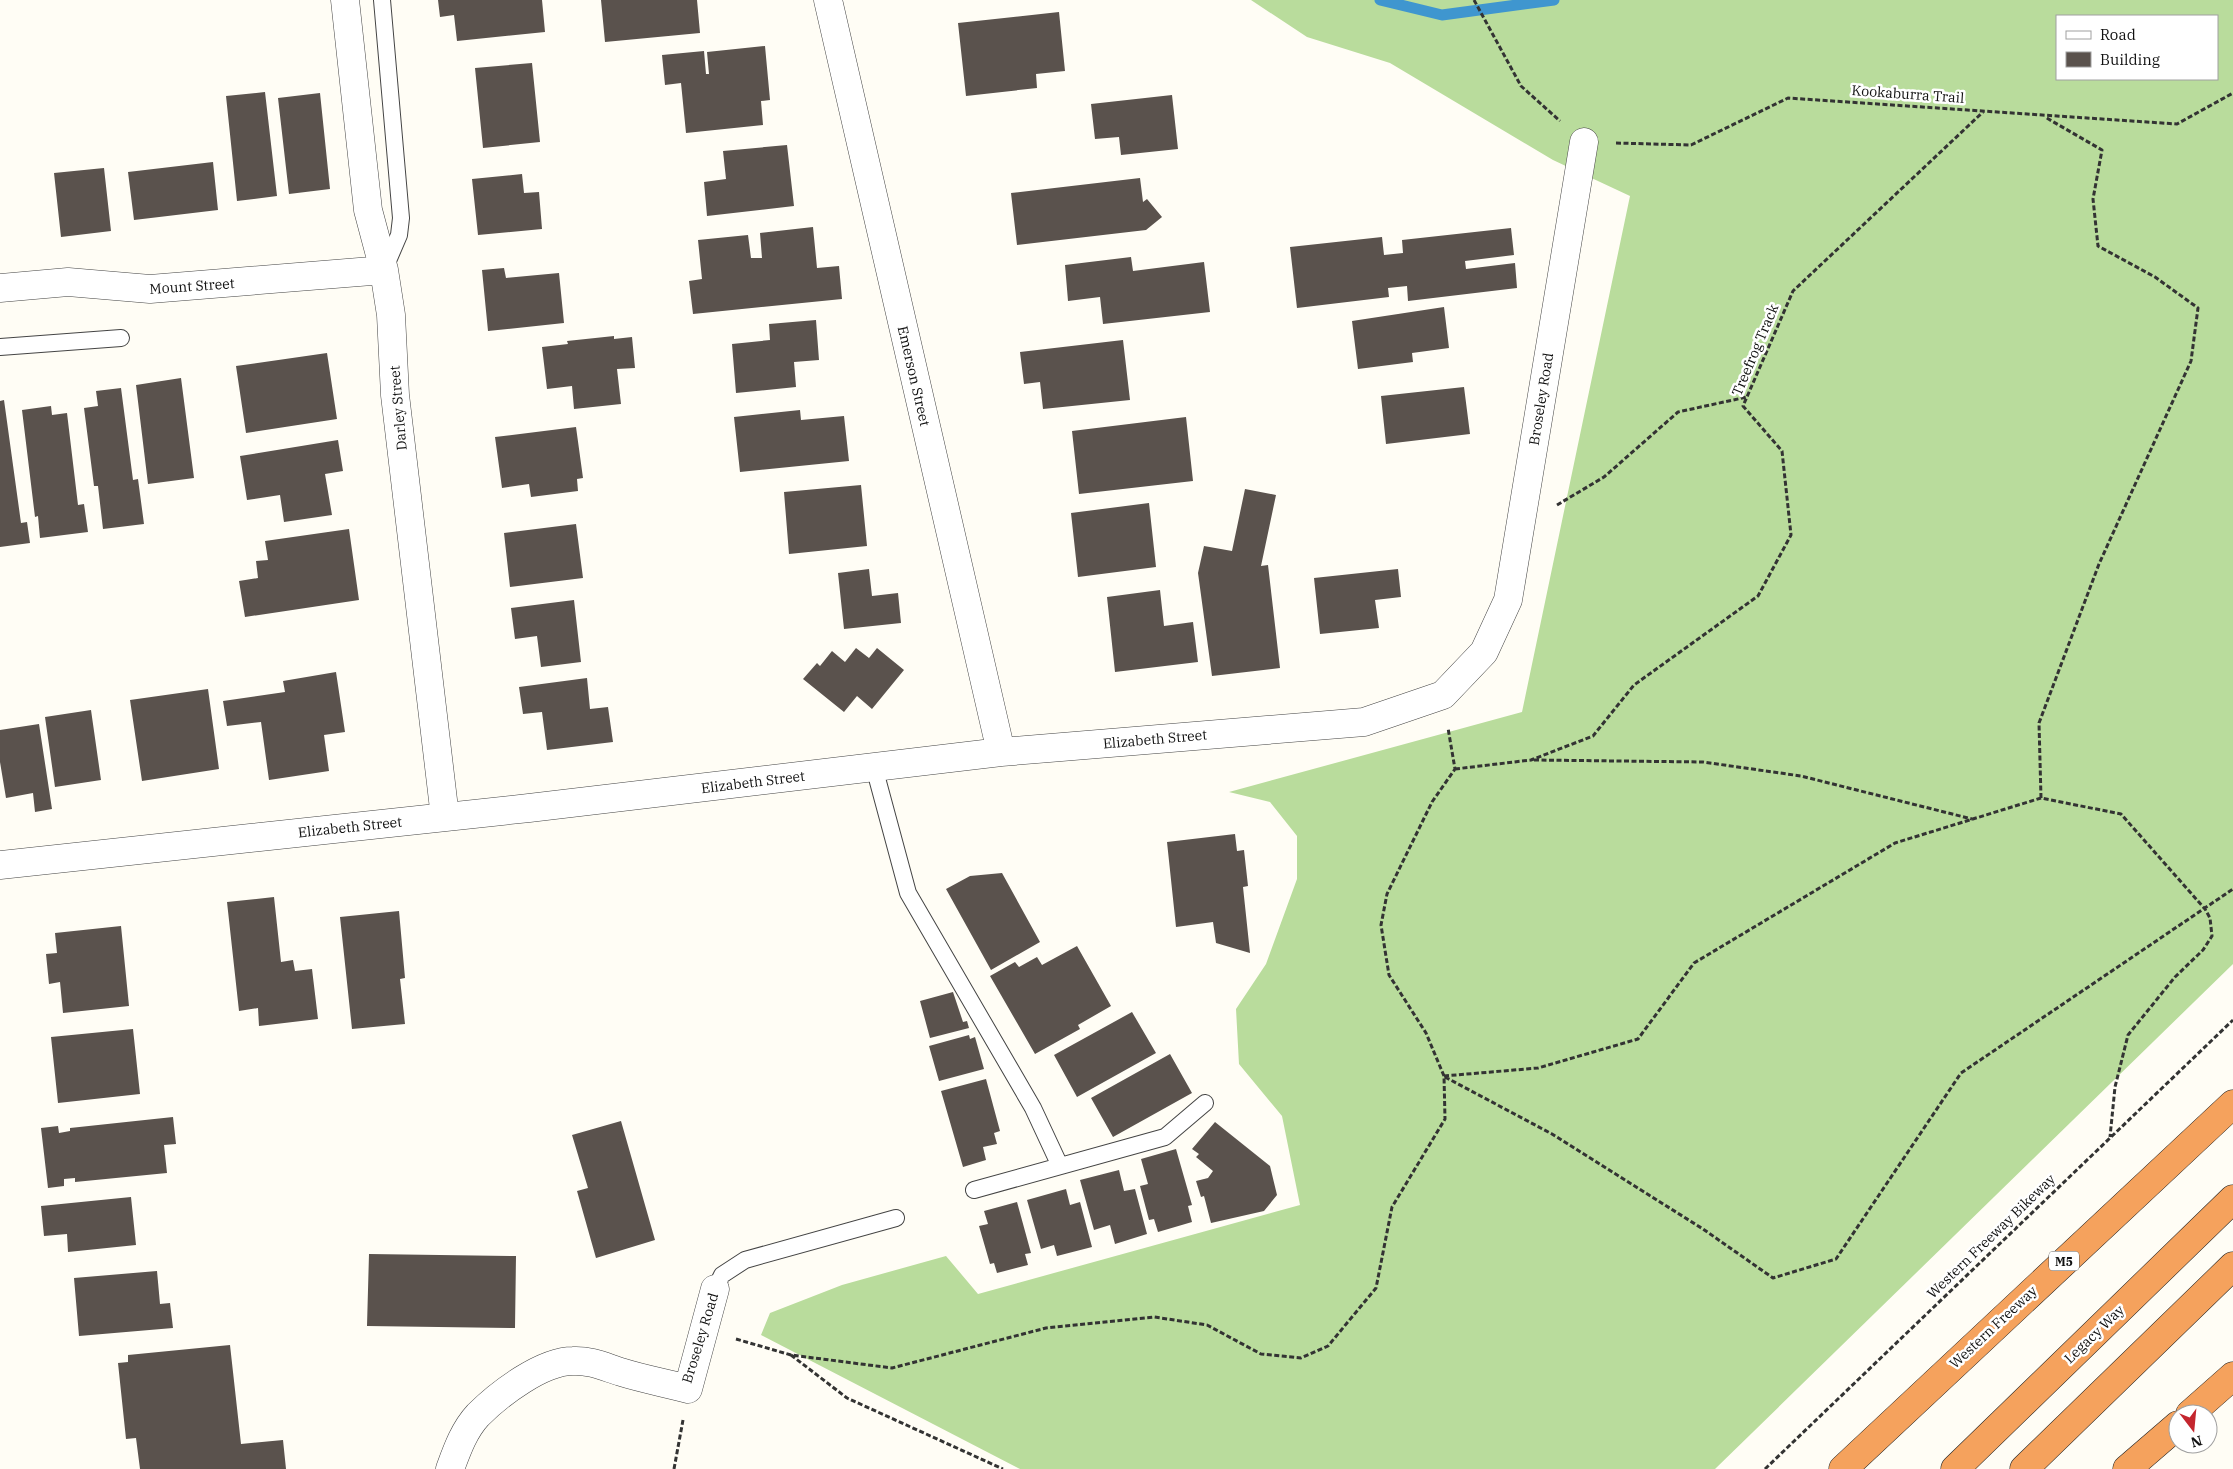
<svg xmlns="http://www.w3.org/2000/svg" width="2233" height="1469" viewBox="0 0 2233 1469" font-family="'IBM Plex Serif',serif">
  <rect width="100%" height="100%" fill="#fffdf5"/>
  <path fill="#b9dc9c" fill-rule="evenodd" d="M 1251,0 L 2233,0 L 2233,964 L 1715,1469 L 1020,1469 L 761,1335 L 770,1313 L 842,1285 L 946,1256 L 978,1294 L 1300,1205 L 1282,1116 L 1239,1064 L 1236,1009 L 1266,964 L 1297,879 L 1297,836 L 1270,802 L 1229,792 L 1522,712 L 1630,196 L 1553,160 L 1390,63 L 1307,37 ZM 2057,16 L 2217,16 L 2217,79 L 2057,79 Z"/>
  <g fill="none" stroke-linecap="round" stroke-linejoin="round">
    <path stroke="#3f96cf" stroke-width="11" d="M 1380,0 L 1442,15 L 1554,0"/>
  </g>
  <path fill="#5a524d" d="M 438,0 L 542,0 L 545,32 L 457,41 L 454,15 L 440,17 Z
    M 601,0 L 697,0 L 700,33 L 605,42 Z
    M 1059,12 L 1065,71 L 1036,74 L 1037,88 L 966,96 L 958,23 Z
    M 765,46 L 770,100 L 761,101 L 763,125 L 686,133 L 681,83 L 665,85 L 662,55 L 704,51 L 706,74 L 709,74 L 707,52 Z
    M 532,63 L 540,142 L 483,148 L 475,68 Z
    M 265,92 L 277,196 L 237,201 L 226,96 Z
    M 320,93 L 330,189 L 289,194 L 278,98 Z
    M 1172,95 L 1178,149 L 1121,155 L 1119,137 L 1095,139 L 1091,104 Z
    M 787,145 L 794,206 L 707,216 L 704,182 L 726,179 L 723,151 Z
    M 213,162 L 218,210 L 134,220 L 128,172 Z
    M 104,168 L 111,231 L 61,237 L 54,173 Z
    M 522,174 L 524,193 L 539,192 L 542,229 L 478,235 L 472,179 Z
    M 1140,178 L 1143,202 L 1147,199 L 1162,217 L 1146,230 L 1017,245 L 1011,193 Z
    M 813,227 L 817,268 L 839,266 L 842,299 L 693,314 L 689,281 L 702,279 L 698,240 L 748,235 L 751,258 L 762,258 L 760,233 Z
    M 1511,228 L 1514,255 L 1465,261 L 1466,269 L 1515,263 L 1517,288 L 1408,301 L 1407,286 L 1388,288 L 1389,297 L 1297,308 L 1290,247 L 1382,237 L 1384,255 L 1403,253 L 1402,240 Z
    M 1131,257 L 1133,271 L 1204,262 L 1210,312 L 1103,324 L 1100,297 L 1068,301 L 1065,265 Z
    M 504,268 L 506,278 L 559,273 L 564,323 L 488,331 L 482,270 Z
    M 1444,307 L 1449,348 L 1412,353 L 1413,362 L 1358,369 L 1352,321 Z
    M 816,320 L 819,360 L 794,362 L 796,387 L 736,393 L 732,344 L 770,340 L 769,324 Z
    M 614,336 L 614,339 L 632,337 L 635,368 L 617,369 L 621,404 L 574,409 L 572,386 L 547,389 L 542,347 L 568,344 L 567,341 Z
    M 1123,340 L 1130,400 L 1043,409 L 1040,382 L 1024,384 L 1020,352 Z
    M 327,353 L 337,419 L 246,433 L 236,366 Z
    M 181,378 L 194,478 L 148,484 L 136,385 Z
    M 1464,387 L 1470,434 L 1386,444 L 1381,396 Z
    M 121,388 L 133,480 L 138,479 L 144,524 L 103,529 L 98,486 L 94,486 L 84,408 L 98,406 L 96,391 Z
    M 4,400 L 21,523 L 27,522 L 30,543 L 0,547 L 0,401 Z
    M 51,406 L 52,415 L 67,413 L 78,505 L 84,504 L 88,532 L 40,538 L 38,516 L 35,517 L 22,410 Z
    M 800,410 L 801,420 L 844,416 L 849,461 L 740,472 L 734,417 Z
    M 1186,417 L 1193,481 L 1079,494 L 1072,431 Z
    M 576,427 L 583,478 L 577,479 L 578,491 L 531,497 L 529,484 L 502,488 L 495,437 Z
    M 338,440 L 343,471 L 325,474 L 332,515 L 284,522 L 280,495 L 247,500 L 240,456 Z
    M 861,485 L 867,546 L 789,554 L 784,492 Z
    M 1245,489 L 1276,495 L 1261,566 L 1268,565 L 1280,668 L 1212,676 L 1198,573 L 1204,546 L 1232,551 Z
    M 1149,503 L 1156,567 L 1078,577 L 1071,513 Z
    M 576,524 L 583,578 L 510,587 L 504,533 Z
    M 349,529 L 359,600 L 245,617 L 239,581 L 258,578 L 256,561 L 268,560 L 265,541 Z
    M 869,569 L 872,596 L 898,593 L 901,623 L 844,629 L 838,573 Z
    M 1398,569 L 1401,597 L 1375,600 L 1379,628 L 1320,634 L 1314,578 Z
    M 1160,590 L 1164,626 L 1193,622 L 1198,662 L 1115,672 L 1107,597 Z
    M 574,600 L 581,662 L 541,667 L 537,636 L 515,639 L 511,608 Z
    M 856,648 L 869,658 L 877,648 L 904,670 L 872,709 L 857,696 L 844,712 L 803,679 L 817,663 L 820,666 L 832,651 L 845,662 Z
    M 336,672 L 345,732 L 324,735 L 329,771 L 269,780 L 261,722 L 227,726 L 223,701 L 285,692 L 283,681 Z
    M 587,678 L 590,709 L 608,707 L 613,742 L 547,750 L 542,712 L 523,714 L 519,687 Z
    M 208,689 L 219,769 L 142,781 L 130,700 Z
    M 91,710 L 101,780 L 55,787 L 45,717 Z
    M 39,724 L 52,809 L 35,812 L 33,793 L 6,798 L 0,762 L 0,730 Z
    M 1235,834 L 1237,851 L 1244,850 L 1248,886 L 1243,887 L 1250,953 L 1216,943 L 1213,922 L 1176,927 L 1167,842 Z
    M 1002,873 L 1040,942 L 991,970 L 946,889 L 970,876 Z
    M 274,897 L 281,962 L 293,960 L 295,971 L 312,969 L 318,1019 L 259,1026 L 258,1008 L 239,1011 L 227,902 Z
    M 399,911 L 405,978 L 400,979 L 405,1024 L 352,1029 L 340,917 Z
    M 121,926 L 129,1006 L 63,1013 L 60,982 L 49,984 L 46,954 L 57,953 L 55,933 Z
    M 1077,946 L 1111,1006 L 1078,1025 L 1080,1029 L 1035,1054 L 990,976 L 1015,962 L 1019,967 L 1037,957 L 1042,965 Z
    M 953,992 L 963,1022 L 967,1021 L 969,1028 L 930,1038 L 920,1001 Z
    M 1132,1012 L 1156,1053 L 1077,1097 L 1054,1055 Z
    M 133,1029 L 140,1094 L 58,1103 L 51,1037 Z
    M 969,1035 L 970,1039 L 975,1037 L 984,1069 L 939,1081 L 929,1046 Z
    M 1170,1054 L 1192,1093 L 1113,1137 L 1091,1098 Z
    M 986,1079 L 1000,1131 L 994,1133 L 997,1144 L 983,1147 L 986,1160 L 963,1167 L 941,1091 Z
    M 173,1117 L 176,1144 L 164,1145 L 167,1173 L 75,1182 L 75,1178 L 64,1179 L 64,1186 L 48,1188 L 41,1128 L 58,1126 L 59,1133 L 70,1131 L 70,1128 Z
    M 621,1121 L 655,1240 L 596,1258 L 577,1191 L 588,1188 L 572,1135 Z
    M 1215,1122 L 1270,1166 L 1277,1195 L 1264,1211 L 1211,1223 L 1204,1196 L 1201,1197 L 1196,1181 L 1208,1178 L 1213,1171 L 1196,1157 L 1199,1154 L 1192,1149 Z
    M 1176,1149 L 1192,1205 L 1188,1206 L 1192,1222 L 1158,1232 L 1154,1219 L 1149,1220 L 1140,1186 L 1148,1184 L 1141,1159 Z
    M 1119,1170 L 1124,1191 L 1135,1189 L 1147,1234 L 1115,1244 L 1110,1225 L 1094,1230 L 1080,1180 Z
    M 1066,1189 L 1070,1205 L 1080,1202 L 1092,1247 L 1057,1256 L 1054,1245 L 1041,1249 L 1027,1200 Z
    M 131,1197 L 136,1245 L 68,1252 L 67,1234 L 44,1236 L 41,1206 Z
    M 1017,1202 L 1031,1253 L 1025,1254 L 1028,1265 L 997,1273 L 994,1263 L 990,1264 L 979,1226 L 988,1224 L 984,1211 Z
    M 369,1254 L 516,1256 L 515,1328 L 367,1326 Z
    M 157,1271 L 160,1304 L 170,1303 L 173,1328 L 79,1336 L 74,1278 Z
    M 230,1345 L 241,1444 L 283,1440 L 286,1469 L 140,1469 L 136,1438 L 126,1439 L 118,1363 L 128,1362 L 128,1355 Z"/>
  <g fill="none" stroke-linecap="round" stroke-linejoin="round">
    <defs>
      <path id="service" d="M 382,0 L 401,218 L 399,235 L 384,270
        M 0,347 L 121,338
        M 874,767 L 908,893 L 1033,1108 L 1060,1166
        M 974,1190 L 1165,1137 L 1205,1103
        M 715,1289 L 722,1275 L 745,1260 L 896,1218"/>
      <path id="minor" d="M 345,0 L 368,210 L 384,270 L 391,315 L 395,395 L 445,817
        M 828,0 L 1001,752
        M 0,288 L 68,282 L 150,289 L 384,270
        M 0,865 L 529,808 L 1001,752 L 1364,722 L 1443,695 L 1484,652 L 1508,600 L 1584,142
        M 450,1469 C 457,1450 464,1430 478,1415 C 499,1394 542,1361 573,1361 C 590,1360 605,1367 621,1372 C 643,1379 666,1383 688,1389 L 715,1289"/>
      <path id="motorway" d="M 2190,1414 L 2233,1376
        M 1843,1469 L 2233,1104
        M 1955,1469 L 2233,1199
        M 2024,1469 L 2233,1266
        M 2127,1469 L 2178,1425"/>
    </defs>
    <use href="#service" stroke="#444" stroke-width="18"/>
    <use href="#minor" stroke="#444" stroke-width="29"/>
    <use href="#motorway" stroke="#222" stroke-width="29"/>
    <path stroke="#333" stroke-width="3" stroke-dasharray="5 2.5" stroke-linecap="butt" d="M 1474,0 L 1521,86 L 1560,121
      M 1616,143 L 1691,145 L 1788,98 L 2177,124 L 2233,93
      M 1557,505 L 1604,477 L 1678,412 L 1747,397
      M 1534,760 L 1703,762 L 1801,776 L 1972,819
      M 1455,769 L 1531,760 L 1593,736 L 1634,685 L 1758,596 L 1791,535 L 1782,451 L 1743,406 L 1793,291 L 1984,111
      M 2041,798 L 2039,723 L 2099,564 L 2191,361 L 2198,308 L 2155,277 L 2098,246 L 2093,199 L 2102,150 L 2045,117
      M 1444,1076 L 1538,1068 L 1638,1039 L 1694,963 L 1895,843 L 2041,798 L 2121,814 L 2205,909 L 2210,918 L 2212,936 L 2203,950 L 2175,977 L 2128,1035 L 2115,1087 L 2110,1137
      M 1445,1077 L 1552,1134 L 1703,1229 L 1773,1278 L 1836,1259 L 1961,1073 L 2233,889
      M 736,1339 L 791,1355 L 892,1368 L 1046,1328 L 1154,1317 L 1207,1325 L 1261,1354 L 1301,1358 L 1328,1346 L 1376,1288 L 1392,1207 L 1445,1119 L 1444,1076 L 1426,1033 L 1389,975 L 1381,925 L 1387,894 L 1432,802 L 1455,769 L 1448,728
      M 791,1355 L 847,1398 L 1003,1469
      M 674,1469 L 683,1420
      M 1765,1469 L 2233,1020"/>
    <use href="#service" stroke="#fff" stroke-width="16"/>
    <use href="#minor" stroke="#fff" stroke-width="28"/>
    <use href="#motorway" stroke="#f5a25d" stroke-width="28"/>
  </g>
  <g text-anchor="middle" dominant-baseline="central" stroke-width="5" stroke-linejoin="round" paint-order="stroke">
    <rect fill="#fff" stroke="#585858" stroke-width="1" x="2049" y="1251.5" width="30" height="19" rx="4"/>
    <g font-size="12" font-weight="bold" fill="#111">
      <text x="2064" y="1261">M5</text>
    </g>
    <g font-size="14" fill="#111" stroke="#fff">
      <text transform="translate(1908 94) rotate(4)">Kookaburra Trail</text>
      <text transform="translate(192 286) rotate(-4)">Mount Street</text>
      <text transform="translate(1755 350) rotate(-67)">Treefrog Track</text>
      <text transform="translate(914 376) rotate(77)">Emerson Street</text>
      <text transform="translate(1541 399) rotate(-81)">Broseley Road</text>
      <text transform="translate(398 408) rotate(-95)">Darley Street</text>
      <text transform="translate(1155 739) rotate(-5)">Elizabeth Street</text>
      <text transform="translate(753 782) rotate(-7)">Elizabeth Street</text>
      <text transform="translate(350 827) rotate(-6)">Elizabeth Street</text>
      <text transform="translate(1991 1236) rotate(-44)">Western Freeway Bikeway</text>
      <text transform="translate(1993 1327) rotate(-43)">Western Freeway</text>
      <text transform="translate(2094 1334) rotate(-44)">Legacy Way</text>
      <text transform="translate(700 1338) rotate(-73)">Broseley Road</text>
    </g>
  </g>
  <rect x="2056" y="15" width="162" height="65" fill="#ffffff" stroke="#a0a0a0"/>
  <rect x="2066" y="31" width="25" height="8" fill="#ffffff" stroke="#a0a0a0"/>
  <text x="2100" y="40" font-size="15" fill="#111111">Road</text>
  <rect x="2066" y="52" width="25" height="15" fill="#5a524d" stroke="#a0a0a0"/>
  <text x="2100" y="65" font-size="15" fill="#111111">Building</text>
  <g transform="translate(2193 1429) rotate(164)"><circle r="24" fill="#ffffff" stroke="#a0a0a0"/>
  <path d="M0-4L9 19L0 12L-9 19Z" fill="#c4262e"/>
  <text y="-8" font-size="14" font-weight="bold" text-anchor="middle" fill="#111111">N</text>
  </g>
</svg>
